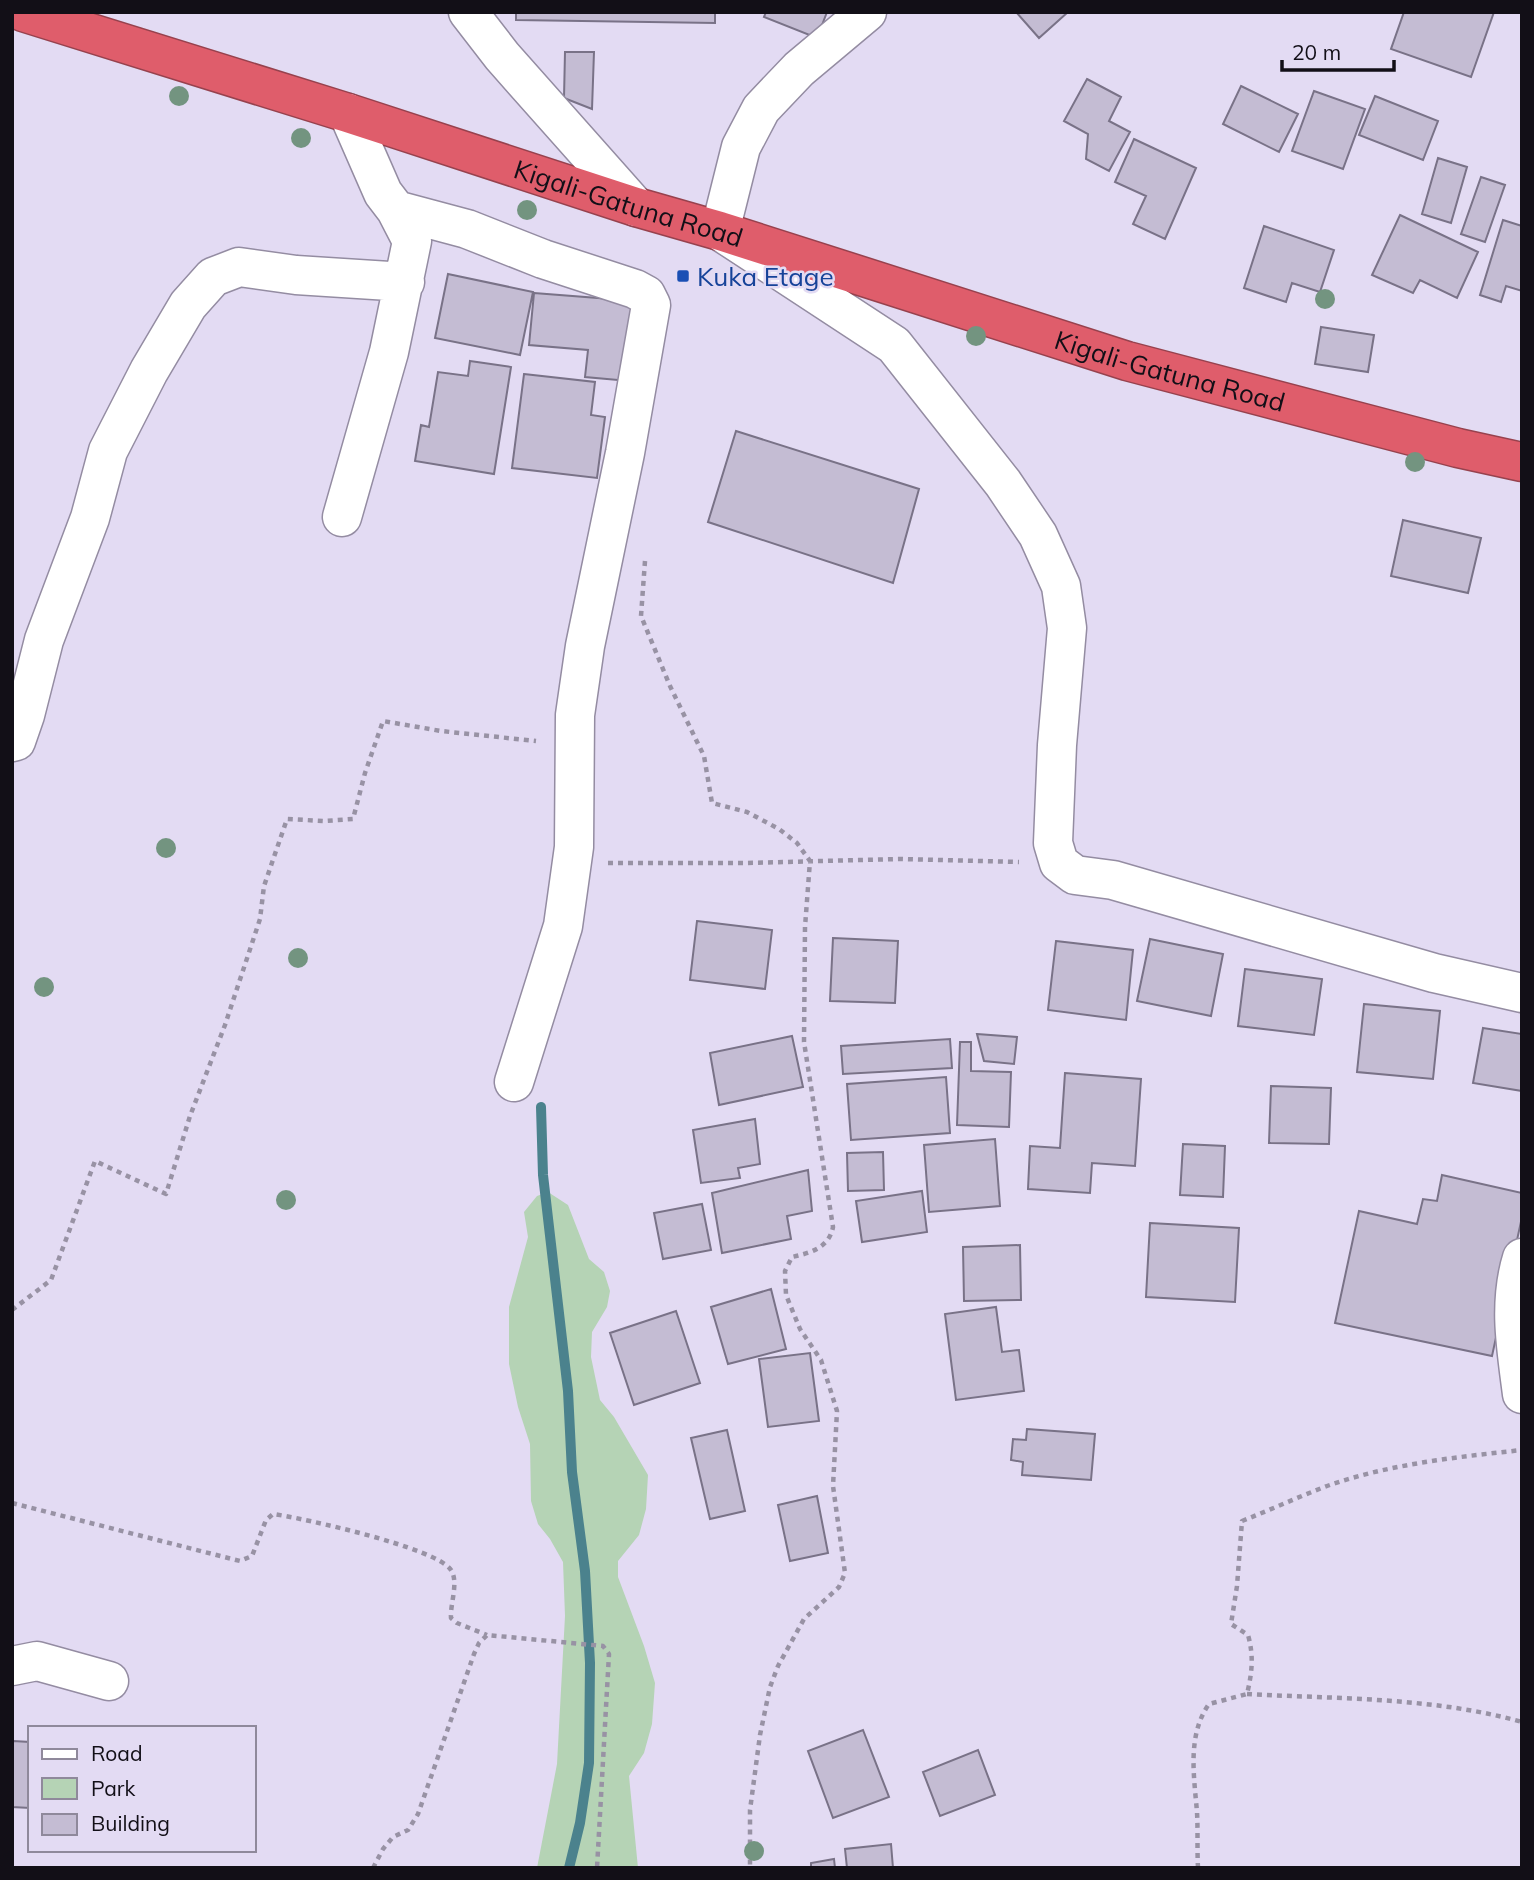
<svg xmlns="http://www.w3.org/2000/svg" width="1534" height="1880" viewBox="0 0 1534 1880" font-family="Mulish,sans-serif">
  <rect width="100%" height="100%" fill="#e3dbf3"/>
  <path fill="#b5d3b5" d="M 548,1192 L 568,1205 L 589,1259 L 604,1272 L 610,1291 L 607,1307 L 592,1332 L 591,1357 L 600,1400 L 614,1417 L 648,1475 L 646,1509 L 639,1535 L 618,1561 L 618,1577 L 644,1646 L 655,1683 L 652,1724 L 644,1753 L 629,1776 L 638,1868 L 537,1868 L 557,1764 L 565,1616 L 563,1562 L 550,1539 L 538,1524 L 531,1501 L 530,1444 L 518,1407 L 509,1364 L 509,1307 L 528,1237 L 524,1212 L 537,1196 Z"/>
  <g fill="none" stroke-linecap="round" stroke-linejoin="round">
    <path stroke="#4b828d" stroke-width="10" d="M 541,1107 L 543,1175 L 568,1391 L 572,1472 L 585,1571 L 590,1663 L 589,1763 L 580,1823 L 569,1868"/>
  </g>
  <path fill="#c4bcd3" stroke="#797287" stroke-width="2" d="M 516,12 L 715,12 L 715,23 L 516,20 Z
    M 766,12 L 827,12 L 817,38 L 764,17 Z
    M 1016,12 L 1068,12 L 1039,38 Z
    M 1404,12 L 1494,12 L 1471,77 L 1391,49 Z
    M 565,52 L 594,52 L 592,109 L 564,98 Z
    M 1087,79 L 1121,97 L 1109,121 L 1130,132 L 1109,171 L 1086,159 L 1088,134 L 1064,121 Z
    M 1241,86 L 1298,114 L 1279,152 L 1223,124 Z
    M 1314,91 L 1365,109 L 1343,169 L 1292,151 Z
    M 1375,96 L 1438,121 L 1423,160 L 1359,135 Z
    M 1134,139 L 1196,168 L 1165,239 L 1133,224 L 1146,196 L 1115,182 Z
    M 1438,158 L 1467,167 L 1451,223 L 1422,214 Z
    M 1481,177 L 1505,185 L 1485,242 L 1461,234 Z
    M 1400,215 L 1478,252 L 1457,298 L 1420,280 L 1413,293 L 1372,275 Z
    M 1503,220 L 1522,226 L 1522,291 L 1506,286 L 1501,302 L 1480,295 Z
    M 1264,226 L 1334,250 L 1320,292 L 1292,283 L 1286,302 L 1244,288 Z
    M 448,274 L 533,292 L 520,355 L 435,338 Z
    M 534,293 L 636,301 L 629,381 L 585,377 L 588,350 L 529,345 Z
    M 1321,327 L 1374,335 L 1368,372 L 1315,364 Z
    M 470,361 L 511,367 L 494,474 L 415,461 L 421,425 L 429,427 L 438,372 L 468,376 Z
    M 524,374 L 595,382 L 591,415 L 605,417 L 597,478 L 512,468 Z
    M 736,431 L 919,489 L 893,583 L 708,522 Z
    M 1403,520 L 1481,538 L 1468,593 L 1391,576 Z
    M 697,921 L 772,930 L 765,989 L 690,980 Z
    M 833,938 L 898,941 L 895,1003 L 830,1001 Z
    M 1150,939 L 1223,954 L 1211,1016 L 1137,1001 Z
    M 1056,941 L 1133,950 L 1126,1020 L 1048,1010 Z
    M 1245,969 L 1322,979 L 1314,1035 L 1238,1026 Z
    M 1364,1004 L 1440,1011 L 1433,1079 L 1357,1072 Z
    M 1483,1028 L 1522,1034 L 1522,1091 L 1473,1083 Z
    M 977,1034 L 1017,1037 L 1014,1064 L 984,1061 Z
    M 792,1036 L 803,1087 L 719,1105 L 710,1053 Z
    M 950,1039 L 952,1068 L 843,1074 L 841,1046 Z
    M 960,1042 L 971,1042 L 971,1071 L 1011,1072 L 1009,1127 L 957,1125 Z
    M 1065,1073 L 1141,1079 L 1135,1166 L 1092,1163 L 1090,1193 L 1028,1189 L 1030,1146 L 1060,1148 Z
    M 946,1077 L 950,1133 L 851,1140 L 847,1084 Z
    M 1271,1086 L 1331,1088 L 1329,1144 L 1269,1143 Z
    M 755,1119 L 760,1164 L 738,1168 L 740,1178 L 701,1183 L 693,1130 Z
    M 995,1139 L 1000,1206 L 929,1212 L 924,1145 Z
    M 1183,1144 L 1225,1146 L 1223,1197 L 1180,1195 Z
    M 883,1152 L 884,1190 L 848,1191 L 847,1153 Z
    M 808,1170 L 812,1211 L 787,1216 L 791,1239 L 722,1253 L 712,1193 Z
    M 1442,1175 L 1522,1193 L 1522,1217 L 1492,1356 L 1335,1323 L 1359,1211 L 1417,1224 L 1423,1199 L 1437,1201 Z
    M 922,1191 L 927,1232 L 862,1242 L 856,1201 Z
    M 702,1204 L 711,1250 L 663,1259 L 654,1213 Z
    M 1150,1223 L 1239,1228 L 1235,1302 L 1146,1297 Z
    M 1020,1245 L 1021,1300 L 964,1301 L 963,1247 Z
    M 771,1289 L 786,1349 L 728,1364 L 711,1307 Z
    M 996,1307 L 1002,1352 L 1019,1350 L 1024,1391 L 956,1400 L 945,1314 Z
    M 676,1311 L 700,1383 L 634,1405 L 610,1333 Z
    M 810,1353 L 819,1421 L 768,1427 L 759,1359 Z
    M 1027,1429 L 1095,1434 L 1091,1480 L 1022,1475 L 1023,1462 L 1011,1460 L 1013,1439 L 1026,1440 Z
    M 727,1430 L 745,1511 L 710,1519 L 691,1438 Z
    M 817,1496 L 828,1553 L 790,1561 L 778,1505 Z
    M 863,1730 L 889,1797 L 833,1818 L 808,1751 Z
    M 13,1741 L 30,1742 L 30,1808 L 12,1807 Z
    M 978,1750 L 995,1795 L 940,1816 L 923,1772 Z
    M 891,1844 L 893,1868 L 847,1868 L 845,1849 Z
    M 834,1859 L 835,1868 L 811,1868 L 811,1863 Z"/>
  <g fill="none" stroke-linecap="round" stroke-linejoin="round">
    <defs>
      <path id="minor" d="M 468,12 L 502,56 L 636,207
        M 867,12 L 799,69 L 761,109 L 741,147 L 720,231 L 894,345 L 1003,483 L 1038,535 L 1061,586 L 1067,628 L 1057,745 L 1053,843 L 1059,863 L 1075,875 L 1113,880 L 1434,973 L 1522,993
        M 396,210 L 467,229 L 543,259 L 635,289 L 646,295 L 651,305 L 625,453 L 585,646 L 575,715 L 574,847 L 563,926 L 514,1082
        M 342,517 L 389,352 L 412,241 L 396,210 L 383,193 L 348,113
        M 12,742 L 16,741 L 25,715 L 44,640 L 90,518 L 108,451 L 149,371 L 188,305 L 213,277 L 239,267 L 296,275 L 405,282
        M 1522,1258 C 1508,1303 1516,1348 1522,1394
        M 12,1666 L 37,1661 L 109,1681"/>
      <g id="highway">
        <path id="s1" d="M 23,12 L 348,113 L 636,207 L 720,231 L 1127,361 L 1458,448 L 1522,462"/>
      </g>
    </defs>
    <use href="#minor" stroke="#948ca2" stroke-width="41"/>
    <use href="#highway" stroke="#97424e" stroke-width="41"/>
    <path stroke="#9892a4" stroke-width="4.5" stroke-dasharray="5 5" stroke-linecap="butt" d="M 645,561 L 641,616 L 670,686 L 704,756 L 712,803 L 747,812 L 779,829 L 797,843 L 810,861 L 805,927 L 804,1042 L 833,1227 C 829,1248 810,1253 792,1257 L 785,1271 L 786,1295 L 800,1329 L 821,1360 L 837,1411 L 833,1486 L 845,1573 L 839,1587 L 804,1619 L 778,1666 L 770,1687 L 760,1735 L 750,1810 L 750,1868
      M 608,863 L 746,863 L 898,859 L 1019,862
      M 12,1310 L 51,1280 L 95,1161 L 166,1194 L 190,1116 L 225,1025 L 260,919 L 264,886 L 287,819 L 324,821 L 353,819 L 365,773 L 383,721 L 441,731 L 536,741
      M 12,1503 L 240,1561 L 252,1556 L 266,1520 L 273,1514 C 303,1518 437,1548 451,1570 C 459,1582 450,1604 451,1618 L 457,1623 L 487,1635
      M 1247,1694 C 1339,1699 1433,1697 1522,1722
      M 373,1868 L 383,1849 L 393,1837 L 408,1830 L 418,1814 L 474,1654 L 479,1643 L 487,1635 L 603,1646 L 609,1654 L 597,1868
      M 1198,1868 C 1197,1849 1198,1830 1197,1812 C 1194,1776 1187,1735 1209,1704 L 1247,1694 C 1252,1673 1254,1656 1248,1635 L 1231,1624 L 1237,1586 L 1242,1521 C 1270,1510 1298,1497 1327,1486 C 1389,1464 1457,1457 1522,1450"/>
    <use href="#minor" stroke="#fff" stroke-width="38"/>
    <use href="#highway" stroke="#df5d6b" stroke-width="38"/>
  </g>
  <g fill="#739480">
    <circle cx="179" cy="96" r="10"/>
    <circle cx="301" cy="138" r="10"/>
    <circle cx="527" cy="210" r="10"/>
    <circle cx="1325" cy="299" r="10"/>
    <circle cx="976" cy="336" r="10"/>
    <circle cx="1415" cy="462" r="10"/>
    <circle cx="166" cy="848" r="10"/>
    <circle cx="298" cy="958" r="10"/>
    <circle cx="44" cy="987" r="10"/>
    <circle cx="286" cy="1200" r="10"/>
    <circle cx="754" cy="1851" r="10"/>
  </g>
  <rect fill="#1a4fb4" stroke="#e3dbf3" stroke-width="2.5" x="676" y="269" width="14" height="14" rx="3.5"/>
  <g text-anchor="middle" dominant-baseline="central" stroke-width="5" stroke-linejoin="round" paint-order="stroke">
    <g font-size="26" fill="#120f17" stroke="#e3dbf3">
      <text stroke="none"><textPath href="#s1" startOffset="635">Kigali-Gatuna Road</textPath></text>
      <text stroke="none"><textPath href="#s1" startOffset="1202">Kigali-Gatuna Road</textPath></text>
    </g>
    <g font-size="26" fill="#164399" stroke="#e3dbf3" text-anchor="start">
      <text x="697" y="276">Kuka Etage</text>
    </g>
  </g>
  <rect width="1534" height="1880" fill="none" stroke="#120f17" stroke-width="28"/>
  <rect x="28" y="1726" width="228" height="126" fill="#e3dbf3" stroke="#8f899b" stroke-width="2"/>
  <rect x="42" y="1749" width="35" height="10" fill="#ffffff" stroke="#8f899b" stroke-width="2"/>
  <text x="91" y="1761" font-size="21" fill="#120f17">Road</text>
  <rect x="42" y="1778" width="35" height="21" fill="#b5d3b5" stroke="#8f899b" stroke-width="2"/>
  <text x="91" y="1796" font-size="21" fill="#120f17">Park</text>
  <rect x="42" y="1814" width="35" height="21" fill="#c4bcd3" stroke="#8f899b" stroke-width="2"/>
  <text x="91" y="1831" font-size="21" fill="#120f17">Building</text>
  <path d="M1282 60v10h112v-10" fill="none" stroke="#120f17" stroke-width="3.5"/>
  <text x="1292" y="60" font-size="21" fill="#120f17" stroke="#e3dbf3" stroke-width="5" paint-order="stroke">20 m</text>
</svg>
